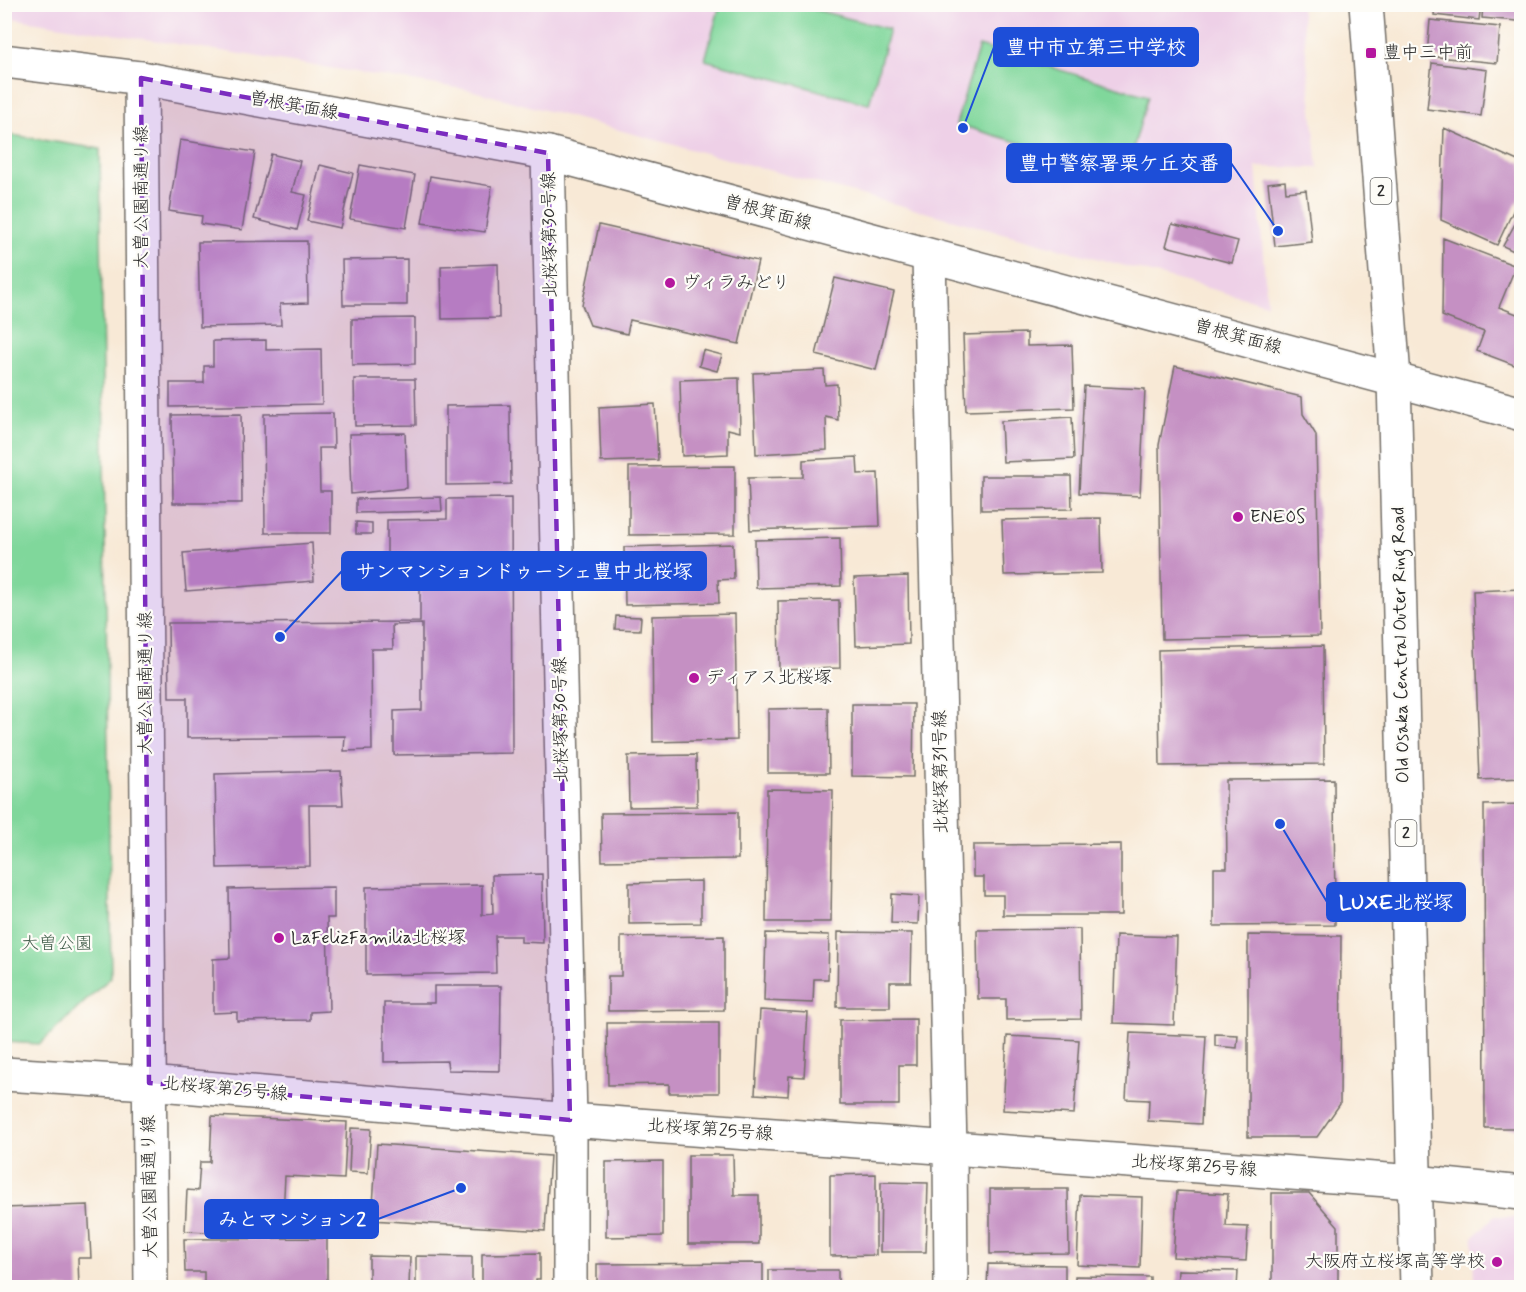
<svg xmlns="http://www.w3.org/2000/svg" width="1526" height="1292" viewBox="0 0 1526 1292" font-family="Mynerve,'Klee One',sans-serif">
  <rect width="100%" height="100%" fill="#fdfcf7"/>
  <filter id="ink" filterUnits="userSpaceOnUse"><feTurbulence type="fractalNoise" baseFrequency=".0167" numOctaves="2"/><feDisplacementMap in="SourceGraphic" scale="12" xChannelSelector="R" yChannelSelector="G"/><feConvolveMatrix kernelMatrix="1 2 1 2 8 2 1 2 1" color-interpolation-filters="sRGB"/></filter>
  <filter id="wash" filterUnits="userSpaceOnUse"><feTurbulence type="fractalNoise" baseFrequency=".008" numOctaves="4" result="noise"/><feDisplacementMap in="SourceGraphic" scale="24" xChannelSelector="R" yChannelSelector="G"/><feGaussianBlur stdDeviation="1.35" result="paint"/><feColorMatrix in="noise" values="0 0 0 0 0 0 0 0 0 0 0 0 0 0 0 0 0 1.4 0 .05"/><feComposite in="paint" operator="in"/></filter>
  <g filter="url(#wash)">
    <rect width="100%" height="100%" fill="#f8e9d6"/>
    <path fill="#eed0e7" d="M 15,4 L 1301,5 L 1318,168 L 1256,167 L 1267,304 L 470,90 L 11,18 Z
      M 1495,1216 L 1521,1218 L 1521,1287 L 1474,1287 L 1473,1237 Z"/>
    <path fill="#80d79b" stroke="#568163" stroke-width="1.5" d="M 720,5 L 797,5 L 889,29 L 869,104 L 705,60 Z
      M 979,46 L 1148,96 L 1126,174 L 956,124 Z
      M 5,134 L 100,149 L 111,977 L 40,1044 L 4,1042 Z"/>
    <g id="blocks">
      <path fill="#c590c3" d="M 1435,4 L 1481,4 L 1479,20 L 1434,15 Z
        M 1483,4 L 1519,4 L 1517,21 L 1482,18 Z
        M 1430,20 L 1500,27 L 1497,63 L 1427,56 Z
        M 1432,63 L 1487,70 L 1481,116 L 1427,109 Z
        M 1444,128 L 1522,163 L 1522,192 L 1497,245 L 1441,220 Z
        M 180,140 L 255,152 L 242,230 L 201,224 L 202,216 L 169,211 Z
        M 271,154 L 300,161 L 292,192 L 306,195 L 297,230 L 254,219 Z
        M 320,165 L 353,173 L 340,228 L 307,221 Z
        M 360,165 L 415,175 L 406,228 L 350,219 Z
        M 430,176 L 492,186 L 485,232 L 422,223 Z
        M 1285,181 L 1286,192 L 1306,190 L 1312,242 L 1275,246 L 1268,183 Z
        M 1522,211 L 1522,255 L 1503,246 Z
        M 1172,224 L 1238,241 L 1232,263 L 1166,246 Z
        M 599,225 L 758,261 L 739,344 L 630,320 L 627,334 L 590,325 L 582,305 Z
        M 1443,238 L 1516,266 L 1499,307 L 1522,316 L 1522,368 L 1477,351 L 1484,332 L 1442,316 Z
        M 307,241 L 308,303 L 280,304 L 281,325 L 200,327 L 198,242 Z
        M 407,259 L 407,305 L 343,305 L 342,260 Z
        M 498,264 L 499,318 L 442,319 L 441,266 Z
        M 835,278 L 894,292 L 876,370 L 816,355 Z
        M 415,318 L 415,364 L 352,365 L 352,319 Z
        M 1027,333 L 1027,346 L 1072,345 L 1074,408 L 966,411 L 963,335 Z
        M 266,340 L 266,350 L 321,349 L 322,404 L 170,407 L 170,383 L 204,383 L 204,366 L 213,366 L 213,341 Z
        M 703,350 L 722,355 L 717,371 L 699,366 Z
        M 1175,366 L 1302,397 L 1303,414 L 1316,435 L 1320,636 L 1162,639 L 1159,445 Z
        M 824,370 L 825,385 L 837,384 L 838,420 L 826,417 L 827,450 L 756,454 L 753,373 Z
        M 739,378 L 740,432 L 728,429 L 728,454 L 682,456 L 680,380 Z
        M 354,379 L 415,379 L 416,425 L 355,426 Z
        M 1084,386 L 1145,389 L 1140,496 L 1079,493 Z
        M 655,404 L 658,460 L 601,462 L 599,407 Z
        M 510,405 L 511,484 L 446,485 L 446,406 Z
        M 333,413 L 334,448 L 319,448 L 320,491 L 331,491 L 331,533 L 265,533 L 264,414 Z
        M 241,414 L 242,503 L 173,503 L 172,415 Z
        M 1072,417 L 1074,459 L 1003,462 L 1001,421 Z
        M 405,433 L 407,488 L 351,494 L 349,434 Z
        M 857,457 L 858,474 L 878,473 L 880,526 L 750,530 L 748,478 L 803,477 L 803,460 Z
        M 735,466 L 735,534 L 629,535 L 629,467 Z
        M 981,476 L 1071,476 L 1072,509 L 981,510 Z
        M 441,497 L 442,511 L 356,513 L 356,499 Z
        M 511,498 L 512,753 L 394,755 L 394,711 L 422,710 L 422,624 L 392,625 L 393,649 L 371,649 L 372,750 L 344,751 L 345,736 L 187,738 L 187,698 L 169,698 L 168,623 L 420,622 L 420,579 L 387,580 L 387,520 L 447,519 L 447,499 Z
        M 1101,518 L 1102,573 L 1004,575 L 1002,520 Z
        M 356,522 L 372,523 L 372,534 L 356,534 Z
        M 840,538 L 841,586 L 756,588 L 755,540 Z
        M 312,543 L 314,581 L 186,591 L 183,553 Z
        M 733,544 L 734,579 L 718,580 L 719,603 L 625,605 L 624,547 Z
        M 908,576 L 909,644 L 856,646 L 854,578 Z
        M 1522,589 L 1522,778 L 1480,780 L 1473,591 Z
        M 839,600 L 840,668 L 779,670 L 778,601 Z
        M 735,614 L 737,740 L 653,742 L 652,616 Z
        M 616,616 L 641,617 L 640,630 L 615,629 Z
        M 1323,646 L 1324,764 L 1160,766 L 1158,650 Z
        M 852,704 L 914,704 L 913,777 L 852,776 Z
        M 828,708 L 829,773 L 768,773 L 768,709 Z
        M 696,755 L 697,806 L 629,807 L 628,756 Z
        M 341,771 L 343,805 L 309,805 L 310,866 L 217,868 L 215,774 Z
        M 1334,779 L 1335,925 L 1214,926 L 1214,868 L 1227,868 L 1226,780 Z
        M 767,789 L 833,790 L 831,922 L 766,922 Z
        M 1522,804 L 1522,1128 L 1485,1128 L 1484,805 Z
        M 738,812 L 738,859 L 602,861 L 601,813 Z
        M 1121,844 L 1121,915 L 1003,915 L 1003,895 L 984,895 L 984,877 L 973,877 L 973,845 Z
        M 542,874 L 543,943 L 521,942 L 521,936 L 495,936 L 496,973 L 366,975 L 366,887 L 482,885 L 482,915 L 493,914 L 492,875 Z
        M 701,881 L 701,923 L 629,924 L 629,883 Z
        M 334,887 L 334,918 L 327,918 L 329,1011 L 310,1012 L 310,1020 L 237,1021 L 237,1012 L 213,1013 L 213,959 L 230,958 L 229,889 Z
        M 892,894 L 919,896 L 918,924 L 891,923 Z
        M 1080,929 L 1081,1019 L 1006,1020 L 1006,999 L 978,999 L 977,930 Z
        M 838,932 L 912,933 L 911,982 L 890,982 L 890,1007 L 837,1007 Z
        M 766,933 L 829,935 L 828,979 L 814,979 L 813,1003 L 764,1001 Z
        M 1116,935 L 1177,937 L 1174,1025 L 1113,1023 Z
        M 1248,935 L 1341,936 L 1340,1104 L 1317,1137 L 1248,1137 Z
        M 724,936 L 724,1010 L 608,1011 L 608,976 L 621,976 L 621,937 Z
        M 434,986 L 501,986 L 500,1071 L 448,1070 L 447,1061 L 384,1062 L 384,1003 L 434,1003 Z
        M 760,1010 L 808,1013 L 804,1077 L 789,1076 L 788,1096 L 755,1094 Z
        M 916,1019 L 916,1065 L 899,1065 L 899,1105 L 840,1105 L 840,1020 Z
        M 607,1023 L 719,1023 L 719,1093 L 669,1093 L 669,1084 L 608,1085 Z
        M 1130,1033 L 1206,1036 L 1201,1124 L 1148,1121 L 1149,1100 L 1126,1099 Z
        M 1215,1034 L 1238,1035 L 1237,1048 L 1215,1046 Z
        M 1007,1036 L 1079,1040 L 1074,1114 L 1003,1110 Z
        M 212,1116 L 347,1122 L 344,1179 L 285,1176 L 282,1235 L 185,1231 L 187,1190 L 198,1191 L 200,1162 L 210,1162 Z
        M 351,1128 L 371,1129 L 368,1173 L 349,1172 Z
        M 377,1144 L 550,1156 L 545,1231 L 372,1220 Z
        M 688,1155 L 733,1155 L 734,1195 L 759,1195 L 759,1244 L 688,1244 Z
        M 663,1161 L 663,1236 L 606,1237 L 606,1162 Z
        M 876,1174 L 876,1255 L 830,1256 L 830,1175 Z
        M 881,1182 L 928,1183 L 926,1252 L 880,1252 Z
        M 990,1189 L 1068,1189 L 1069,1253 L 990,1254 Z
        M 1177,1191 L 1228,1194 L 1226,1226 L 1248,1227 L 1246,1261 L 1173,1257 Z
        M 1272,1193 L 1309,1193 L 1338,1226 L 1338,1288 L 1272,1288 Z
        M 1080,1195 L 1142,1197 L 1140,1268 L 1077,1265 Z
        M 88,1205 L 91,1258 L 78,1258 L 79,1288 L 4,1288 L 4,1208 Z
        M 327,1238 L 327,1285 L 204,1288 L 204,1272 L 185,1272 L 184,1239 Z
        M 540,1253 L 540,1279 L 536,1279 L 536,1288 L 482,1288 L 482,1254 Z
        M 369,1256 L 410,1257 L 409,1288 L 369,1288 Z
        M 416,1256 L 472,1257 L 472,1288 L 416,1288 Z
        M 763,1263 L 763,1288 L 597,1288 L 597,1264 Z
        M 988,1264 L 1065,1265 L 1065,1288 L 987,1288 Z
        M 769,1270 L 838,1270 L 838,1288 L 769,1288 Z
        M 1178,1270 L 1238,1271 L 1237,1288 L 1177,1288 Z
        M 1075,1276 L 1150,1277 L 1150,1288 L 1075,1288 Z"/>
    </g>
  </g>
  <g filter="url(#ink)">
    <use href="#blocks" fill-opacity="0" stroke="#736e67" stroke-width="1.5"/>
    <g fill="none" stroke-linecap="round" stroke-linejoin="round">
      <defs>
        <path id="street" d="M 141,78 L 151,1288
          M 548,153 L 570,1120 L 570,1288
          M 929,257 L 950,1148 L 951,1288
          M 4,1074 L 149,1083 L 570,1120 L 1415,1182 L 1522,1193"/>
        <path id="secondary" d="M 4,61 L 141,78 L 548,153 L 1522,414"/>
        <path id="primary" d="M 1366,4 L 1394,378 L 1417,1288"/>
      </defs>
      <use href="#street" stroke="#736e67" stroke-width="36"/>
      <use href="#secondary" stroke="#736e67" stroke-width="36"/>
      <use href="#primary" stroke="#736e67" stroke-width="36"/>
      <use href="#street" stroke="#fff" stroke-width="33"/>
      <use href="#secondary" stroke="#fff" stroke-width="33"/>
      <use href="#primary" stroke="#fff" stroke-width="33"/>
    </g>
  </g>
  <path fill="#7b2cbf" fill-opacity="0.2" stroke="#7b2cbf" stroke-width="4.5" stroke-dasharray="12 8" stroke-linejoin="round" d="M 141,78 L 548,153 L 570,1120 L 149,1083 Z"/>
  <g fill="#b5179e" stroke="#fdfcf7" stroke-width="2">
    <rect x="1365" y="47" width="12" height="12" rx="3"/>
    <circle cx="670" cy="283" r="6"/>
    <circle cx="1238" cy="517" r="6"/>
    <circle cx="694" cy="678" r="6"/>
    <circle cx="279" cy="938" r="6"/>
    <circle cx="1497" cy="1262" r="6"/>
  </g>
  <g text-anchor="middle" dominant-baseline="central" stroke-width="4.5" stroke-linejoin="round" paint-order="stroke">
    <g fill="#fdfcf7" stroke="#6a6a68" stroke-width="1.5">
      <rect x="1370.5" y="178" width="21" height="26" rx="4.5"/>
      <rect x="1395.5" y="820" width="21" height="26" rx="4.5"/>
    </g>
    <g font-size="16" font-weight="bold" fill="#2b2b2b">
      <text x="1381" y="191">2</text>
      <text x="1406" y="833">2</text>
    </g>
    <g font-size="18" fill="#2b2b2b" stroke="#fdfcf7" text-anchor="start">
      <text x="1383" y="53">豊中三中前</text>
      <text x="682" y="283">ヴィラみどり</text>
      <text x="1250" y="517">ENEOS</text>
      <text x="706" y="678">ディアス北桜塚</text>
      <text x="291" y="938">LaFelizFamilia北桜塚</text>
      <text x="1485" y="1262" text-anchor="end">大阪府立桜塚高等学校</text>
    </g>
    <g font-size="18" fill="#2b2b2b" stroke="#fdfcf7">
      <text transform="translate(294 106) rotate(10)">曽根箕面線</text>
      <text transform="translate(142 197) rotate(-90)">大曽公園南通り線</text>
      <text transform="translate(768 213) rotate(15)">曽根箕面線</text>
      <text transform="translate(550 235) rotate(-91)">北桜塚第30号線</text>
      <text transform="translate(1238 337) rotate(15)">曽根箕面線</text>
      <text transform="translate(1401 645) rotate(-91)">Old Osaka Central Outer Ring Road</text>
      <text transform="translate(146 683) rotate(-90)">大曽公園南通り線</text>
      <text transform="translate(561 720) rotate(-91)">北桜塚第30号線</text>
      <text transform="translate(941 772) rotate(-91)">北桜塚第31号線</text>
      <text transform="translate(225 1089) rotate(5)">北桜塚第25号線</text>
      <text transform="translate(710 1130) rotate(4)">北桜塚第25号線</text>
      <text transform="translate(1194 1166) rotate(4)">北桜塚第25号線</text>
      <text transform="translate(150 1187) rotate(-91)">大曽公園南通り線</text>
    </g>
    <g font-size="18" fill="#445f4d" stroke="#fdfcf7">
      <text x="57" y="944">大曽公園</text>
    </g>
  </g>
  <path fill="none" stroke="#1d4ed8" stroke-width="2" d="M963 128L994 47M1278 231L1231 163M280 637L342 571M1280 824L1327 902M461 1188L378 1219"/>
  <g fill="#1d4ed8" stroke="#fdfcf7" stroke-width="2">
    <circle cx="963" cy="128" r="6"/>
    <circle cx="1278" cy="231" r="6"/>
    <circle cx="280" cy="637" r="6"/>
    <circle cx="1280" cy="824" r="6"/>
    <circle cx="461" cy="1188" r="6"/>
  </g>
  <g fill="#1d4ed8" stroke="#1d4ed8" stroke-width="2">
    <rect x="994" y="28" width="204" height="38" rx="6"/>
    <rect x="1007" y="144" width="224" height="38" rx="6"/>
    <rect x="342" y="552" width="364" height="38" rx="6"/>
    <rect x="1327" y="883" width="138" height="38" rx="6"/>
    <rect x="205" y="1200" width="173" height="38" rx="6"/>
  </g>
  <g font-size="20" text-anchor="middle" font-weight="bold" fill="#fff">
    <text x="1096" y="54">豊中市立第三中学校</text>
    <text x="1119" y="170">豊中警察署栗ケ丘交番</text>
    <text x="524" y="578">サンマンションドゥーシェ豊中北桜塚</text>
    <text x="1396" y="909">LUXE北桜塚</text>
    <text x="292" y="1226">みとマンション2</text>
  </g>
  <rect width="1526" height="1292" fill="none" stroke="#fdfcf7" stroke-width="24"/>
</svg>
